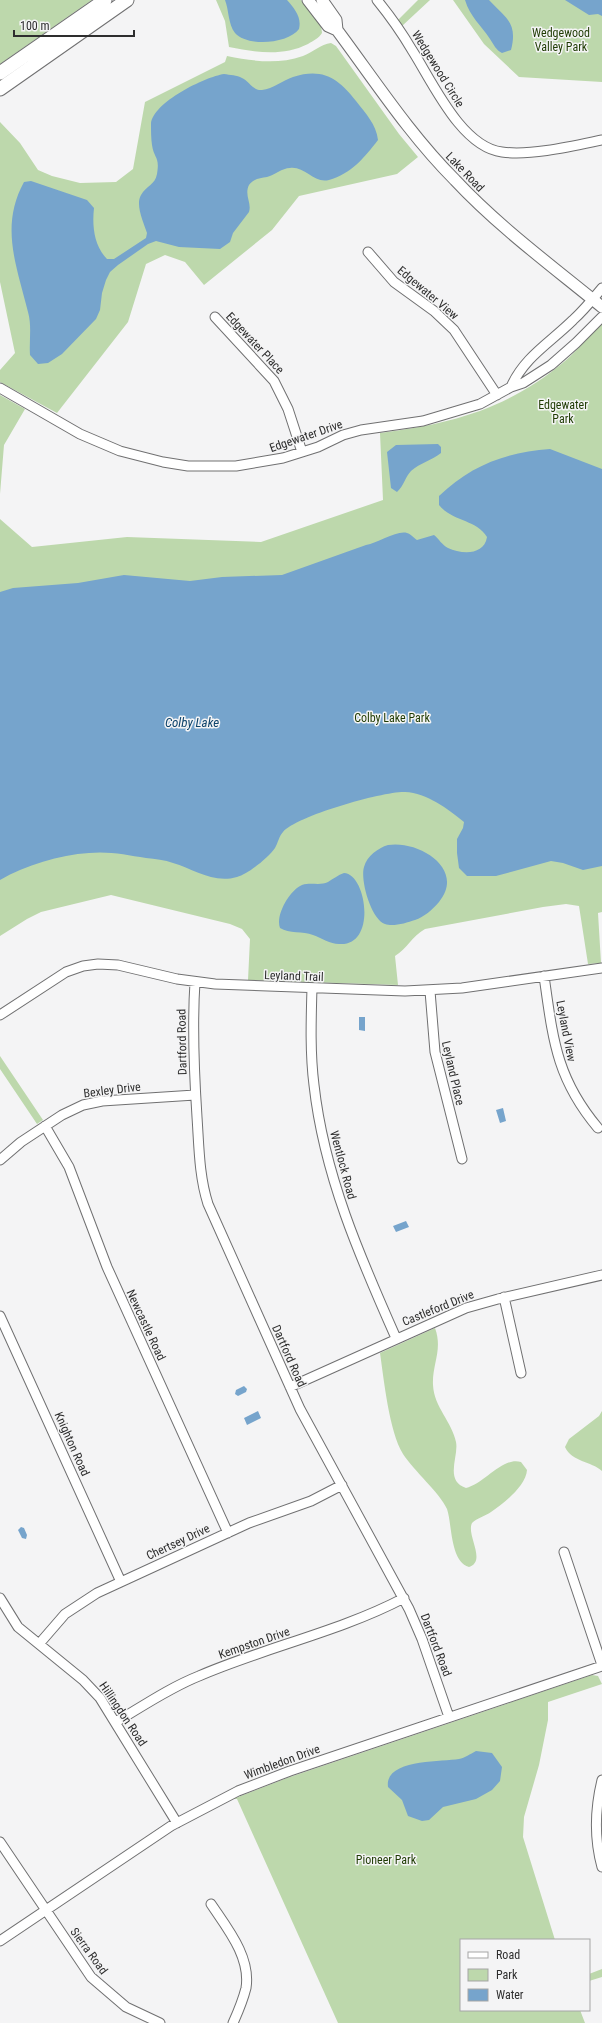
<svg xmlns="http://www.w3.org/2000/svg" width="602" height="2023" viewBox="0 0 602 2023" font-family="'Roboto Condensed',sans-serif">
  <rect width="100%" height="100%" fill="#f4f4f5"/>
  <path fill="#bdd8ac" d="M 0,0 L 92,0 L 0,64 Z
    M 216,0 L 301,0 L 321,25 L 322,33 C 319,38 313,41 308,44 C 282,57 255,52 229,47 L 225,21 Z
    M 418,0 L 430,0 L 402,26 L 398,20 Z
    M 453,0 L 602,0 L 602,82 L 519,77 L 484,44 Z
    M 331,43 L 336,46 L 399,134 L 418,157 L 397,174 L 299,196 L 272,230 L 204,285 L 185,262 L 165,255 L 146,264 L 128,322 L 57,413 L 0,382 L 0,370 L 15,353 L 0,282 L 0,122 L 20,143 L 38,170 L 52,176 L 80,183 L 116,182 L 133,169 L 145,102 L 225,62 L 227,56 C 253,61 277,65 303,56 C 312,53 321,44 331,43 Z
    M 602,324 L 602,912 L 598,913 L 601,963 L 588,964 L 579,906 L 566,904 L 543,907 L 425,929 C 412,936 407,949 395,956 L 398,985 L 248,980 L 250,939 L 242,929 L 230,924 L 111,895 L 41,912 L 27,919 L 0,936 L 0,519 L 32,547 L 127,537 L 261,542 L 383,500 L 380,433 C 452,424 508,409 565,361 C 579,349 589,335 602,324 Z
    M 0,395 L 25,409 L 4,445 L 0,494 Z
    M 0,1056 L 43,1120 L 37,1124 L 0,1069 Z
    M 435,1328 C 443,1350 432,1364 433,1385 C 434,1407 452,1422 456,1442 C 459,1456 444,1481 466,1488 C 484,1484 503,1456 521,1462 L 527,1470 C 526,1486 503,1504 491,1512 C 485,1516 477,1518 472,1523 C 466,1535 487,1561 469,1567 C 450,1562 452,1523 447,1509 C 440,1493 414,1471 403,1454 C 389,1431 384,1380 380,1353 Z
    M 602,1411 L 602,1471 C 591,1461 572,1462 565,1447 L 569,1439 L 599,1416 Z
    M 592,1675 L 598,1676 L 602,1684 L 548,1702 L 548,1720 L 539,1765 L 524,1817 L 523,1837 L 555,1940 L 461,1940 L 461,2010 L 580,2010 L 585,2023 L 338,2023 L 237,1799 L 233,1799 L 287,1778 Z
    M 602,1969 L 602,1977 L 589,1981 L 589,1974 Z"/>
  <path fill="#76a4cc" d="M 225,0 L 287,0 C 294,8 302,17 299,29 C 288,44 247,47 235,33 C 228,24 229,10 225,0 Z
    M 465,0 L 489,0 C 506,18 518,23 511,50 L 502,53 C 496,50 494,45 490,39 C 481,25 470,17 465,0 Z
    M 565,0 L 602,0 L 602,16 L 598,14 L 589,15 Z
    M 224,74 C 230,75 237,75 242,78 C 249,81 253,91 262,90 C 273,89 283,80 293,77 C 323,67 339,79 356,101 C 366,114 376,124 378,140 C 365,157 351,174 329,180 C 314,184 305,166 290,168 C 282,168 275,175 267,177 C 260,178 253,179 249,185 C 244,195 252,203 249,212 L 233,233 L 230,242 L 220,249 L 179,247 L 156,241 L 148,244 L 118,265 L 110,272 L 106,280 L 102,293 L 100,310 L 96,319 L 62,354 L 48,363 L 38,364 L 30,355 C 29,341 32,326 28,312 C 16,264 0,226 24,182 L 31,181 L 87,200 L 94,208 C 92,226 94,246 107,259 L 114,259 L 146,238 L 147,233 C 144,223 135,205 141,195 C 146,186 155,185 157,174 C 160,156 154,159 152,145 C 151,139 151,130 151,124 C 153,102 205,77 224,74 Z
    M 438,444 L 441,447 L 441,453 C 432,460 420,463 411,471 C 405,477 404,486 397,492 L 391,488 L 387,452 L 396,445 Z
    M 550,449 L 602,469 L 602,866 L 583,870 L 563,863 L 551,861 L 496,876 L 467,876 L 459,868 L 457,853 L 457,839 L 463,828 L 464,822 C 448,809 427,793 405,792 C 384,791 296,816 283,832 C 279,836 278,843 275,848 C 268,858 248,874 237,877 C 213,884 194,869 173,863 C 165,860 155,859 146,858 C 127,855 109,851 89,853 C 59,855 26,865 0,880 L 0,592 L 13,588 L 78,583 L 124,575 L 190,581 L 222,577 L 282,575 L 366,545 C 378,543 397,530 407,533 C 411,534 414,538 417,540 L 434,535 C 439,539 442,545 448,548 C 461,554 484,556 487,537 C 476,519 453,522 439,505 L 439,496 C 471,465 507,452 550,449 Z
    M 388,845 C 419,840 466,869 439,902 C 432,910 424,917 415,920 C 406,923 393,927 385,924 C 371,919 360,880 364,867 C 367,856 378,848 388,845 Z
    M 344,873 C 367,874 377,947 339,944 C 330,944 322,938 313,935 C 303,931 289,934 280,928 C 275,915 290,890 302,885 C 311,882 320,886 328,882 C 333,879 338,875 344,873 Z
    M 359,1017 L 365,1017 L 365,1031 L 359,1030 Z
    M 503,1108 L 506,1121 L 500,1123 L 496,1110 Z
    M 406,1221 L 409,1227 L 396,1232 L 393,1226 Z
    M 244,1386 L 247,1389 L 246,1392 L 238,1396 L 235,1394 L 236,1390 Z
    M 258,1411 L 261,1418 L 247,1425 L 244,1418 Z
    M 21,1527 L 24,1528 L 27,1535 L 26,1539 L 22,1538 L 18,1530 Z
    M 476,1751 L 492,1753 L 502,1767 L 500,1781 L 492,1790 L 476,1799 L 443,1807 L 429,1820 L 422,1821 L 408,1816 L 402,1800 L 388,1787 C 384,1759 441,1762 459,1759 C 465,1758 470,1754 476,1751 Z"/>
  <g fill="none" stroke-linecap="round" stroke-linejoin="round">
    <defs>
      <path id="minor" d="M 377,0 C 390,16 402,33 412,50 C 432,81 461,147 502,152 C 531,156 573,146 602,140
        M 368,252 L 394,282 L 434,311 L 454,330 L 497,395
        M 215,317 L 274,381 L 288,409 L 302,452
        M 511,387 C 524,357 551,342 573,320 C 584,310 593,299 602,288
        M 0,388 L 80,434 L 120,451 L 163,462 L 188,466 L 236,466 L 283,458 L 318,447 L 343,435 L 361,430 L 423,421 L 480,404 L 511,387 L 523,383 L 551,365 L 576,343 L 602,317
        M 544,976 C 553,1039 556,1078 598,1128
        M 195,982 C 192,1027 194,1071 197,1117 C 199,1146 199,1176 208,1204 L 300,1409 L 409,1609 L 422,1639 L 449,1717
        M 312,988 C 311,1021 310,1053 314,1085 C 324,1175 360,1257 396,1338
        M 430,991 L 435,1052 L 462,1159
        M 0,1015 L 66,972 L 83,966 L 98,964 L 118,965 L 177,979 L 215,984 L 405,991 L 462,988 L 602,968
        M 45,1126 L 69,1167 L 107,1267 L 228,1533
        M 0,1160 L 21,1142 L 62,1115 L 83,1105 L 102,1101 L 195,1095
        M 504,1297 L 521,1373
        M 0,1316 L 121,1582
        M 290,1387 L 466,1308 L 498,1299 L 602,1275
        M 564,1552 L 602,1665
        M 0,1598 L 18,1627 L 83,1680 L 100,1698 L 177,1823
        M 39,1644 L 65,1614 L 97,1593 L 249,1523 L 311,1501 L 342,1485
        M 116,1722 C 143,1706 169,1688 199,1676 C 266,1647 339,1632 404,1598
        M 602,1780 C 595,1809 594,1838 602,1867
        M 0,1842 L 91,1977 L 126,2007 L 160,2023
        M 211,1904 C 227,1928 251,1957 246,1988 C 243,2000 238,2012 233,2023
        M 0,1941 L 171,1826 L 238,1791 L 290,1771 L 602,1666"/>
      <path id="tertiary" d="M 308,0 L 328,26 L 337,30
        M 322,0 L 336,20 L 337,30 C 375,81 410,135 455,180 C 499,227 552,266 602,307"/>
      <path id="secondary" d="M 0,73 L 105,0
        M 0,89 L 127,0"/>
    </defs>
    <use href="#minor" stroke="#707071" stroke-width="11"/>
    <use href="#tertiary" stroke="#707071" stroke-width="13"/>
    <use href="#secondary" stroke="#707071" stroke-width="15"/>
    <use href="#minor" stroke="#fff" stroke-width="9"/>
    <use href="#tertiary" stroke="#fff" stroke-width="11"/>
    <use href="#secondary" stroke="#fff" stroke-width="13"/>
  </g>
  <g text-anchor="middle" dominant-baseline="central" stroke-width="3" stroke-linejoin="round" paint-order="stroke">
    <g font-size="12" fill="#1f3b03" stroke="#f4f4f5">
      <text x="561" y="33">Wedgewood<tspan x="561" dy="14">Valley Park</tspan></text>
      <text x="563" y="405">Edgewater<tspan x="563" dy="14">Park</tspan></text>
      <text x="392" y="718">Colby Lake Park</text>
      <text x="386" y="1860">Pioneer Park</text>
    </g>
    <g font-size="12" fill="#2e2e2e" stroke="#f4f4f5">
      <text transform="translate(438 69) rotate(58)">Wedgewood Circle</text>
      <text transform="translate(465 172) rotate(46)">Lake Road</text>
      <text transform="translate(428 293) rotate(40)">Edgewater View</text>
      <text transform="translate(255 343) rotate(47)">Edgewater Place</text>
      <text transform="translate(306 436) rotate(-19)">Edgewater Drive</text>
      <text transform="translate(294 976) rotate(2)">Leyland Trail</text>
      <text transform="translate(566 1031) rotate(79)">Leyland View</text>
      <text transform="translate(182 1042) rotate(-91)">Dartford Road</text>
      <text transform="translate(453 1073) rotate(77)">Leyland Place</text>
      <text transform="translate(112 1090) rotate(-7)">Bexley Drive</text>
      <text transform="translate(343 1165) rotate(75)">Wentlock Road</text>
      <text transform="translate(438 1308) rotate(-22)">Castleford Drive</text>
      <text transform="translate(146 1325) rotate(65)">Newcastle Road</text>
      <text transform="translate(289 1356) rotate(66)">Dartford Road</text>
      <text transform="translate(72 1444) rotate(66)">Knighton Road</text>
      <text transform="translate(178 1542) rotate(-25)">Chertsey Drive</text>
      <text transform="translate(254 1643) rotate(-19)">Kempston Drive</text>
      <text transform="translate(436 1645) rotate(69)">Dartford Road</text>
      <text transform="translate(123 1714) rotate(56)">Hillingdon Road</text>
      <text transform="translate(282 1762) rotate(-20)">Wimbledon Drive</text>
      <text transform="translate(89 1951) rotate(54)">Sierra Road</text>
    </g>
    <g font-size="13" font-style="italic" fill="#0d436b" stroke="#f4f4f5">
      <text x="192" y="722">Colby Lake</text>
    </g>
  </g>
  <rect x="460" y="1939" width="130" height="72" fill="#f4f4f5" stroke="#a5a5a5"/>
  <rect x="468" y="1952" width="20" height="6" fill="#ffffff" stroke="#a5a5a5"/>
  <text x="496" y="1959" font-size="12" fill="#2e2e2e">Road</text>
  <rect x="468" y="1969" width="20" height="12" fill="#bdd8ac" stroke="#a5a5a5"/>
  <text x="496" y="1979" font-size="12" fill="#2e2e2e">Park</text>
  <rect x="468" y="1989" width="20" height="12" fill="#76a4cc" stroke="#a5a5a5"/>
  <text x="496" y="1999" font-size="12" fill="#2e2e2e">Water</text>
  <path d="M14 30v6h120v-6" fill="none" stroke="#2e2e2e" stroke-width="2"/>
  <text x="20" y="30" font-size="12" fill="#2e2e2e" stroke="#f4f4f5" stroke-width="3" paint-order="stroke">100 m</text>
</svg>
